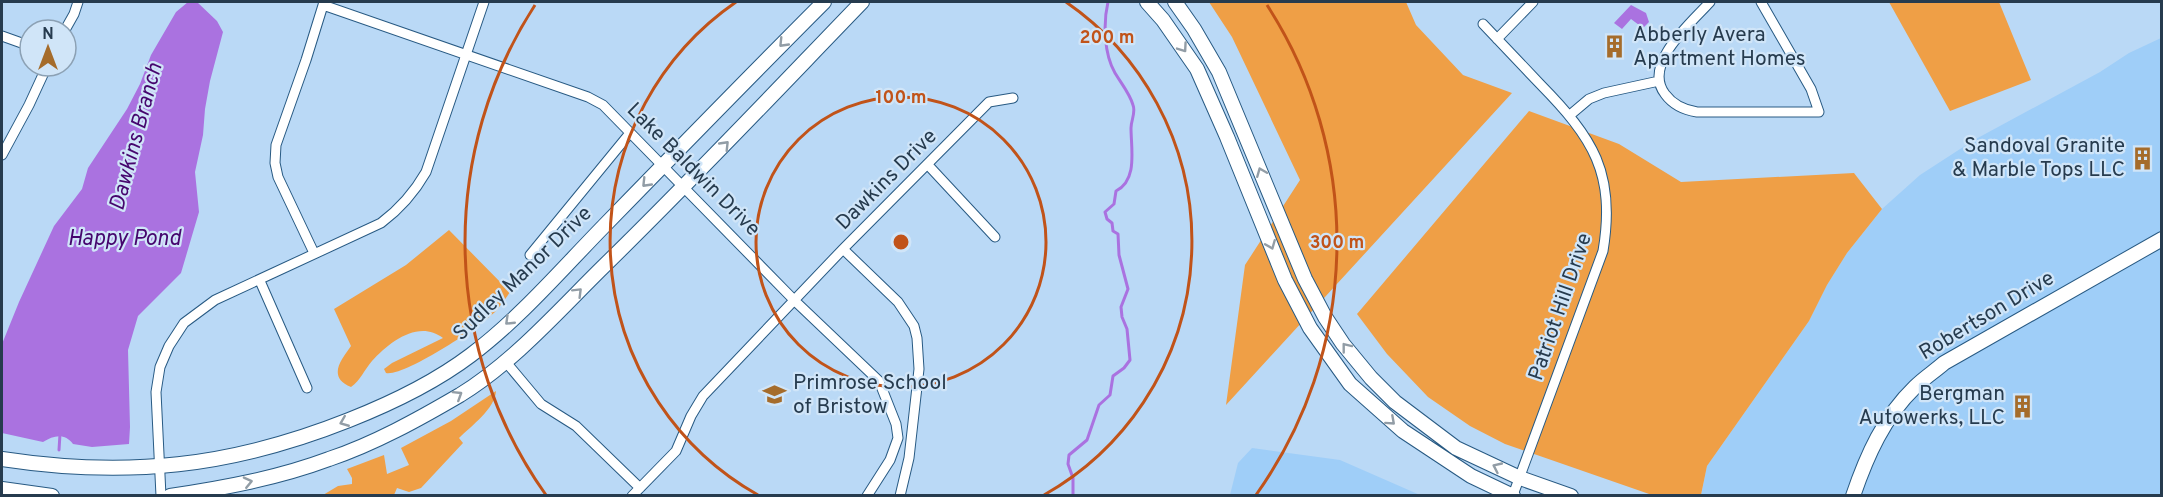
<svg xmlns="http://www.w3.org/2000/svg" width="2163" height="497" viewBox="0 0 2163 497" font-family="Overpass,sans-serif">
  <rect width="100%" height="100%" fill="#bad9f6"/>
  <path fill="#9fcef8" d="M 2161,38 L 2161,495 L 1701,496 L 1707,466 L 1809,321 L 1827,285 L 1847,253 L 1882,209 L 1920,175 L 1974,140 L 2100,72 L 2129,53 Z
    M 1252,448 L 1340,460 L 1420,495 L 1230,495 L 1238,463 Z"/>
  <path fill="#ef9f46" d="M 1209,2 L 1406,2 L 1416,25 L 1463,75 L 1512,93 L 1226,405 L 1245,265 L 1300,180 L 1232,37 Z
    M 1889,2 L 1999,2 L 2031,80 L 1950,111 Z
    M 1529,111 L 1619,144 L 1681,182 L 1854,173 L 1882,209 L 1847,253 L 1827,285 L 1809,321 L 1707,466 L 1701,495 L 1652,495 L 1505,444 L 1470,426 L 1428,397 L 1387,354 L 1357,314 Z
    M 449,230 L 510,292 C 506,298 501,305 496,311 C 481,326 404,377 386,373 L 384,369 L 392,363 L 443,338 C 419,319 389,342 372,361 C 364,370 361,380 351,387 C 327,377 341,360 351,346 L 334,309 L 406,265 Z
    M 496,391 C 495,409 471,426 459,438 L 463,443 L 421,488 L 409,492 L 397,488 L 394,495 L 323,495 L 338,486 L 352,484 L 352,478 L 347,469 L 384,455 L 387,474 L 409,465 L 401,448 L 451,421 Z"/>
  <path fill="#aa72e0" d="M 188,2 L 197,2 L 217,21 L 223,32 L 210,81 L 205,109 L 203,135 L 195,172 L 199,212 L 181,273 L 138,316 L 128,350 L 130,427 L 129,444 L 92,447 L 73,444 C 65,433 54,435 43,442 L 2,433 L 2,344 L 19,302 L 54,226 L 82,189 L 88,168 L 127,109 L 140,84 L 151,55 L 176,12 Z
    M 1631,5 L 1646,13 L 1649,22 L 1643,28 L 1631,19 L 1622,29 L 1614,23 Z"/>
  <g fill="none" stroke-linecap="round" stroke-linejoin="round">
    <path stroke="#aa72e0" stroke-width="3" d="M 59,450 L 60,434
      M 1073,496 L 1073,478 L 1068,464 L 1069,455 L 1087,440 L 1099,405 L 1110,395 L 1113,376 L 1124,368 L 1130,360 L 1127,329 L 1122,317 L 1121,307 L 1128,289 L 1119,255 L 1118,234 L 1113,231 L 1112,223 L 1107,219 L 1105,212 L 1114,204 L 1116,191 C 1138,180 1131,149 1131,128 C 1131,120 1136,113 1133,105 C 1130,94 1121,83 1115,73 C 1104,54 1103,23 1108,2"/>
    <defs>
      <path id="street" d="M 1710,2 C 1691,23 1642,64 1665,94 C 1673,105 1684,110 1697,112 L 1819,112 L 1811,89 L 1761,2
        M 323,5 L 588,97 L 603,105 L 795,301 L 879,381 L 896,424 L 898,438 L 890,460 L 867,496
        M 1483,24 C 1502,44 1521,64 1540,84 C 1593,138 1616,173 1603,251 L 1513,495
        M 65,30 L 74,14 L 78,2
        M 2,36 L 30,46
        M 1497,39 L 1533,2
        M 1570,115 L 1589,99 L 1604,93 L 1659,81
        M 2,155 L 29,105 L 47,66
        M 928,165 L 995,237
        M 843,249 L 898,302 L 914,326 L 917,338 L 919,369 L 909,458 L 900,496
        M 314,253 L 278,177 L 275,163 L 276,145 L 306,60 L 324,2
        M 530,255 L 630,133
        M 260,281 L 307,388
        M 505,361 L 541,404 L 576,426 L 640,488
        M 161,496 L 156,392 L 160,367 L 169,346 L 184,323 L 215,300 L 381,223 C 401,208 414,193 426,172 L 484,2
        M 632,496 L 676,451 L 691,416 L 703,396 L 843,249 L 989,102 L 1013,98"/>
      <path id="secondary" d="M 1147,2 L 1163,20 L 1197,69 L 1227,137 L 1285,280 L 1310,328 L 1350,384 L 1403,431 L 1471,476 L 1513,496
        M 1175,2 L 1194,29 L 1219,72 L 1305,279 L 1325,317 L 1343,344 L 1371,378 L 1395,402 L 1456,448 L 1520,478 L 1571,496
        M 2,459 C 127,478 231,467 349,420 C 392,403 434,383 471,355 C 520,318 561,270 604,226 C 677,151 750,76 824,2
        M 2,489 L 52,496
        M 170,496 C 224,488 278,478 329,459 C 374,444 419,419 460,395 C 515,361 559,310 605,265 C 693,179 777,90 862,2
        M 1853,496 C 1867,455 1884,417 1915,387 C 1924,378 1935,371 1944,363 L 2162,239"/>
    </defs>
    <use href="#street" stroke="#285a83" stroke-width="11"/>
    <use href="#secondary" stroke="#285a83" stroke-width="16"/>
    <use href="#street" stroke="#fff" stroke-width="9"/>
    <use href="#secondary" stroke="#fff" stroke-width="14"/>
  </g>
  <defs><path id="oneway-chevron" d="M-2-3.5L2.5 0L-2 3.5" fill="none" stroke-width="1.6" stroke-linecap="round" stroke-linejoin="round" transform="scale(1.5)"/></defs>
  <g stroke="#929da6">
    <use href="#oneway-chevron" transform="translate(783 43) rotate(134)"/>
    <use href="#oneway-chevron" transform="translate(1183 48) rotate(55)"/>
    <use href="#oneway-chevron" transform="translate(725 145) rotate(-46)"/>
    <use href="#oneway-chevron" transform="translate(1261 172) rotate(-112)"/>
    <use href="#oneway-chevron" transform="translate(646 183) rotate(134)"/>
    <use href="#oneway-chevron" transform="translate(1271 245) rotate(68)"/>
    <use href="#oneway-chevron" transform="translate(578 292) rotate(-45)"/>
    <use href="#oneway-chevron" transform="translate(509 321) rotate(136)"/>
    <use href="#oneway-chevron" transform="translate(1346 347) rotate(-128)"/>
    <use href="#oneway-chevron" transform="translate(458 395) rotate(-32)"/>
    <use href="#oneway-chevron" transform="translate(1391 421) rotate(42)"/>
    <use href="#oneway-chevron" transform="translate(344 422) rotate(158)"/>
    <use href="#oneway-chevron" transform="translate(1497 467) rotate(-155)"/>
    <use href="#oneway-chevron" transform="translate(248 482) rotate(-13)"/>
  </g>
  <g fill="none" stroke="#c15319" stroke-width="3">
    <circle cx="901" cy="242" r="145"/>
    <path d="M758 495A291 291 0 0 1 736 2M1066 2A291 291 0 0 1 1044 495"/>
    <path d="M546 495A436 436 0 0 1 535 5M1267 5A436 436 0 0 1 1256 495"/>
  </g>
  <defs>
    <symbol id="building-bare" viewBox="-9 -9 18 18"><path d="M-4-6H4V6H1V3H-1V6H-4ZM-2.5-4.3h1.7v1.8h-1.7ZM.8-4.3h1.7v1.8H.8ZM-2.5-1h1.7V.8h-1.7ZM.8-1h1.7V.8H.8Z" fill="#a56c2b" stroke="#d0e5f8" stroke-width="2.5" paint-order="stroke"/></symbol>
    <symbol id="school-bare" viewBox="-9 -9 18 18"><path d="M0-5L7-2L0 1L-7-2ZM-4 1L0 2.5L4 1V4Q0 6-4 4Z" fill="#a56c2b" stroke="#d0e5f8" stroke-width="2.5" paint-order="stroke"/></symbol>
  </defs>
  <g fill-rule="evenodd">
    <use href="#building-bare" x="1598" y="30" width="33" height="33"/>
    <use href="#building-bare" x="2126" y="142" width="33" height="33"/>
    <use href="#school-bare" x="758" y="378" width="33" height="33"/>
    <use href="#building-bare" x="2006" y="390" width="33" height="33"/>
  </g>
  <g text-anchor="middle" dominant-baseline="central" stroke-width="4.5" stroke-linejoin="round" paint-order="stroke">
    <g font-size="21" fill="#263b4e" stroke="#d0e5f8" text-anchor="start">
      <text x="1633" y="35">Abberly Avera<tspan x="1633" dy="24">Apartment Homes</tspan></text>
      <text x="2125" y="146" text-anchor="end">Sandoval Granite<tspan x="2125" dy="24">&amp; Marble Tops LLC</tspan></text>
      <text x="793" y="383">Primrose School<tspan x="793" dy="24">of Bristow</tspan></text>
      <text x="2005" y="394" text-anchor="end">Bergman<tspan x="2005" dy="24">Autowerks, LLC</tspan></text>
    </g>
    <g font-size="21" fill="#263b4e" stroke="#d0e5f8">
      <text transform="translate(693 170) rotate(45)">Lake Baldwin Drive</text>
      <text transform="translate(887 180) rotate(-45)">Dawkins Drive</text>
      <text transform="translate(523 274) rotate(-44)">Sudley Manor Drive</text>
      <text transform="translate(1561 307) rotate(-71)">Patriot Hill Drive</text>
      <text transform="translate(1987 316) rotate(-31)">Robertson Drive</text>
    </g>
    <g font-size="22" font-style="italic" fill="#46066e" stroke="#d0e5f8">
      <text transform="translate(137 137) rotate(-75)">Dawkins Branch</text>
      <text x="124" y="239">Happy Pond</text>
    </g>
  </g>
  <circle cx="901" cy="242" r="9" fill="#c15319" stroke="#d0e5f8" stroke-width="3"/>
  <g font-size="18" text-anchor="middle" font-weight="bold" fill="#c15319" stroke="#d0e5f8" stroke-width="4.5" stroke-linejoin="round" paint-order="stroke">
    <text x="1107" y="43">200 m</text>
    <text x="901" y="103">100 m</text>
    <text x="1337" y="248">300 m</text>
  </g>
  <rect width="2163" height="497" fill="none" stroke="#263b4e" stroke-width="6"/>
  <g transform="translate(48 48)"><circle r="28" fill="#d0e5f8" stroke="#8ca1b4" stroke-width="1.5"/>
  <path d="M0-4.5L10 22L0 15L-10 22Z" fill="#a56c2b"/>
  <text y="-9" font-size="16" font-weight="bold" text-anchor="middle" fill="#263b4e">N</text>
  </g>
</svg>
